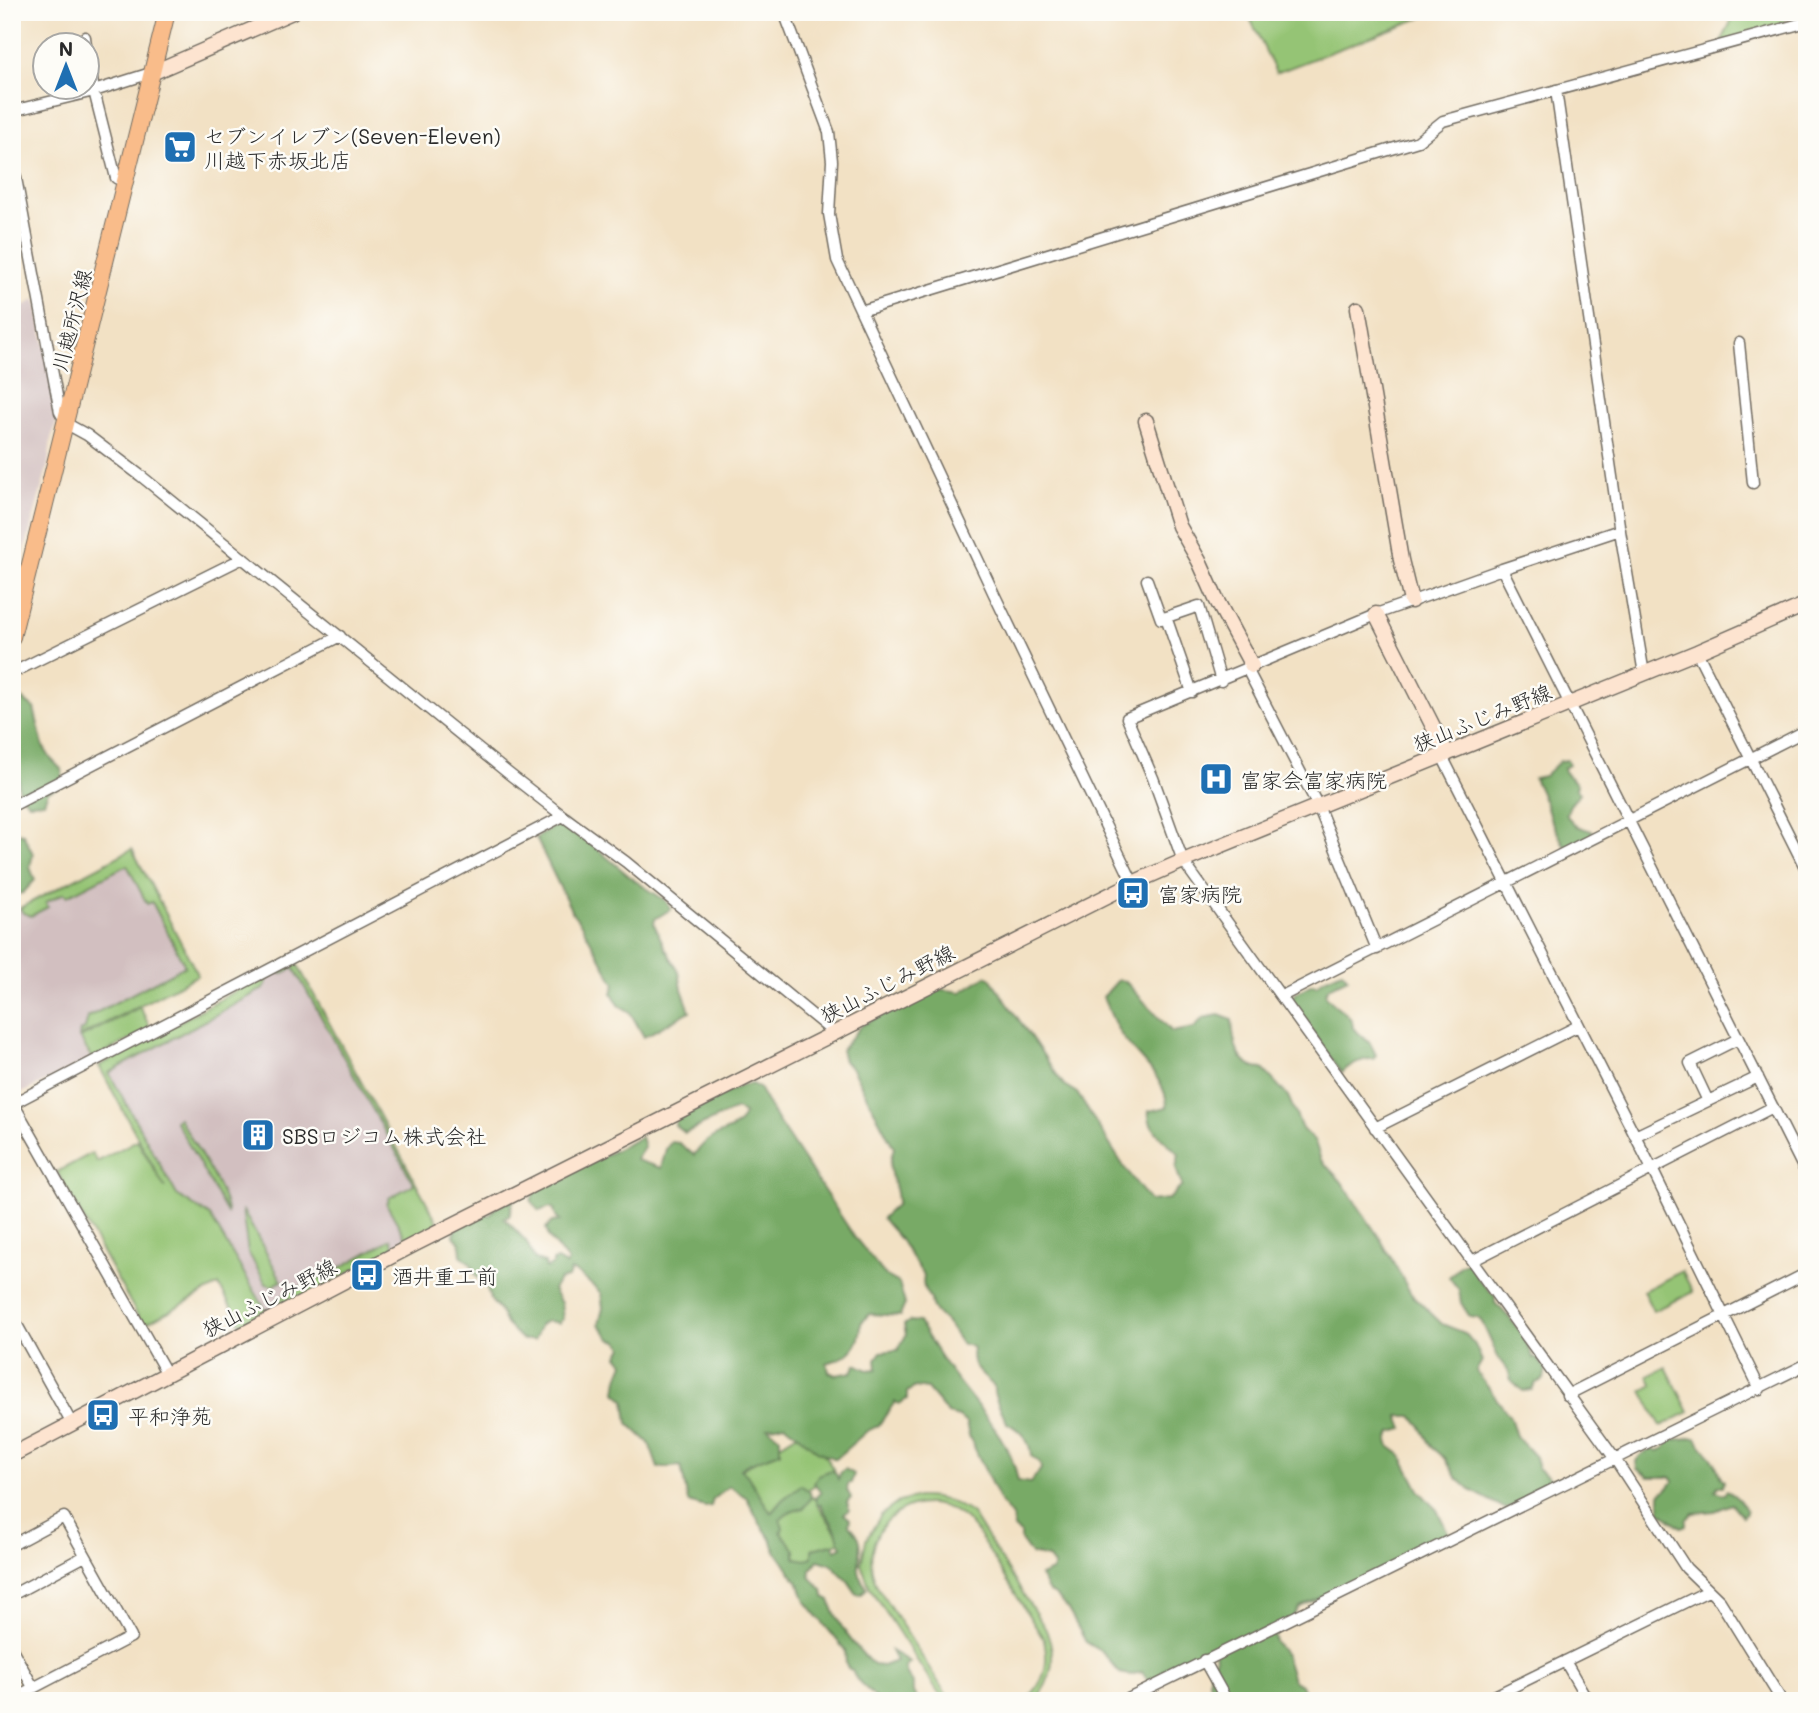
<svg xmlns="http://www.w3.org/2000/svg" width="1819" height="1713" viewBox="0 0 1819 1713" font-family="Mali,'Klee One',sans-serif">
  <rect width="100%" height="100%" fill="#fdfcf7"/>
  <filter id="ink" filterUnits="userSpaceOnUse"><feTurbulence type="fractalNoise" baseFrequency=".0143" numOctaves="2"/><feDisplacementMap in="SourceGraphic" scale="14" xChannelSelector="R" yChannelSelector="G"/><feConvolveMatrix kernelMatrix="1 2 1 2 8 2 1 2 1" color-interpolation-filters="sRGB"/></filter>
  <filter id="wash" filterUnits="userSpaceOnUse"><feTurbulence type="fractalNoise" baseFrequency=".00686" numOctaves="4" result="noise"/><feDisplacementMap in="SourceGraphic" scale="28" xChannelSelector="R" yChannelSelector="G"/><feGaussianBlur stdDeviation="1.57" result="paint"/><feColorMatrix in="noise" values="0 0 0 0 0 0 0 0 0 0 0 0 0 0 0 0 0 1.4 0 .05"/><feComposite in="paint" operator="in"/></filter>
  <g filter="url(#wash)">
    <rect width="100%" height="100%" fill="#f2e1c4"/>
    <path fill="#d2bfc0" d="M 36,299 L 56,405 L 56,424 L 51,438 L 48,464 L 12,598 L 12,313 Z
      M 133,848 L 198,975 L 79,1037 L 90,1059 L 12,1098 L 12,928 L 17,925 L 12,917 L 12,911 Z
      M 295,959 L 439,1224 L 242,1330 L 98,1065 Z"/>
    <path fill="#95c474" stroke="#607850" stroke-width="2" d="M 1247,12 L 1436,12 L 1276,73 Z
      M 1752,12 L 1766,12 L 1784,19 L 1786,26 L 1721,43 L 1734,15 Z
      M 132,849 L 198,975 L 79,1037 L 80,1031 L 85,1029 L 88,1017 L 185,966 L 152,902 L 147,904 L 127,865 L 67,896 L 64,893 L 46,902 L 48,907 L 31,916 L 23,913 L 20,908 Z
      M 295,960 L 439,1225 L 410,1241 L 407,1240 L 387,1205 L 389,1198 L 414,1184 L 294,968 L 281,974 L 279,971 Z
      M 264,975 L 267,982 L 263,989 L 109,1073 L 177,1195 L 210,1216 L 267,1312 L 266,1315 L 243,1328 L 219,1285 L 143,1325 L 57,1172 L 92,1153 L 97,1162 L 137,1140 L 165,1188 L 99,1066 Z
      M 140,1007 L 151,1029 L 92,1059 L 80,1038 Z
      M 179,1118 C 189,1136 229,1197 227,1213 L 175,1120 Z
      M 242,1209 L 282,1281 L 272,1286 L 266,1284 L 248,1252 Z
      M 391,1239 L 394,1248 L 282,1309 L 278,1299 L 313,1280 L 326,1276 Z
      M 1682,1271 L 1693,1292 L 1653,1311 L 1643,1291 Z
      M 1666,1367 L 1689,1412 L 1661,1426 L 1642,1391 L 1653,1385 L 1648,1376 Z
      M 807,1428 L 835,1472 L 770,1514 L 741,1470 Z
      M 813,1497 L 841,1540 L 801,1565 L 773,1521 Z
      M 918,1497 C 937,1496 957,1502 972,1514 L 1045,1628 C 1057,1652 1054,1681 1034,1701 L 1025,1701 C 1044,1684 1050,1665 1044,1640 L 977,1532 C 931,1470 849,1522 877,1586 L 944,1691 L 952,1701 L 944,1701 L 937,1691 L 870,1588 L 861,1564 L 866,1540 L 881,1515 L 899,1502 Z"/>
    <path fill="#78aa66" stroke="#526a48" stroke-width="2" d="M 12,693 C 23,696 25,703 34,708 L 43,746 L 51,759 L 62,770 L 63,785 L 48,791 L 44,802 L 29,803 L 21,795 L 18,785 L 19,778 L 12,763 Z
      M 1567,760 L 1569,765 L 1564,768 L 1565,773 L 1577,784 L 1576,789 L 1580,793 L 1570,805 L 1566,815 L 1576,826 L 1592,831 L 1595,835 L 1565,847 L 1550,818 L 1545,802 L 1534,778 L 1544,776 L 1560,761 Z
      M 563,820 L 634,880 L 666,901 L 671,909 L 655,919 L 654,924 L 664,946 L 679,972 L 682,989 L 690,1011 L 644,1037 L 630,1012 L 619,1005 L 612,993 L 615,984 L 581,924 L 572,912 L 536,838 Z
      M 12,828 L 16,833 L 23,834 L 33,854 L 30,867 L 35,880 L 23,893 L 17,894 L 12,887 Z
      M 1342,971 L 1348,978 L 1329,987 L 1325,993 C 1331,1008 1353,1011 1353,1028 L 1370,1043 L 1376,1055 L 1373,1059 C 1363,1058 1349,1065 1342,1073 L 1290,1001 L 1296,993 L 1312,984 L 1317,985 L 1324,979 Z
      M 986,976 L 990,978 L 1064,1085 L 1077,1093 L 1126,1170 L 1150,1201 L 1169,1199 L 1182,1186 L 1176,1168 L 1179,1154 C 1168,1143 1146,1128 1149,1111 L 1167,1107 C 1167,1077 1135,1057 1120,1033 C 1113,1022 1109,1009 1103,997 L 1118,980 L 1125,981 L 1172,1032 L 1194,1028 L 1203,1018 L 1219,1015 L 1232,1020 C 1233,1041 1237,1068 1263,1069 L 1288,1096 L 1302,1129 L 1315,1142 L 1321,1160 L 1341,1181 L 1381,1240 L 1411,1294 L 1442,1324 L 1465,1333 L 1475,1345 L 1482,1361 L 1476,1371 L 1510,1417 L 1516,1436 L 1535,1457 L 1538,1468 L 1551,1479 L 1556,1478 L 1560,1483 L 1506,1509 L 1470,1490 L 1456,1477 L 1445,1458 L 1432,1447 L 1420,1425 L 1412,1416 L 1399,1416 L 1404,1429 L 1391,1432 L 1388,1441 L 1390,1447 L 1401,1455 L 1420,1492 L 1437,1510 L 1449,1534 L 1446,1539 L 1300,1607 L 1291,1619 L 1274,1633 L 1275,1642 L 1285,1655 L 1293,1680 L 1301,1685 L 1308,1701 L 1213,1701 C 1213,1693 1209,1686 1209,1678 C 1209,1670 1214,1664 1216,1656 L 1213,1649 L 1203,1657 L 1150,1684 L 1142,1672 L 1129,1675 L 1120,1673 L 1101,1651 L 1086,1642 L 1066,1606 L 1054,1594 L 1049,1592 L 1040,1576 L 1052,1571 L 1054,1566 L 1048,1558 L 1031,1554 L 1020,1539 L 1020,1533 L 1014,1528 L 1012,1517 L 999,1500 L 969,1436 L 966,1423 L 959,1417 L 948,1414 L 927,1389 L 915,1387 L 907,1392 L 907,1399 L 899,1404 L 895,1402 L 878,1426 L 867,1431 L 835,1459 L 817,1451 L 785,1424 L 768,1428 L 780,1437 L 780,1452 C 768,1457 750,1461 740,1469 L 747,1475 L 771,1513 L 782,1500 L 801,1485 L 810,1492 L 811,1497 L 804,1508 L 787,1513 L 780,1519 L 783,1528 L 781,1532 L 795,1550 L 795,1558 L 806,1560 L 812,1557 L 812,1549 L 832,1544 L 836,1550 L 842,1547 C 838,1541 838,1537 836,1531 C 833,1522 825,1515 821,1504 L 817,1504 L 815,1498 L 821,1492 L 814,1483 L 818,1475 L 831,1470 L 836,1473 L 838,1479 L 841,1472 L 845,1469 L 854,1474 L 851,1483 L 848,1484 L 847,1490 L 851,1498 L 847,1502 L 849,1510 L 844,1514 L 850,1519 L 849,1525 C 875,1547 846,1563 867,1588 L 861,1595 L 857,1594 L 848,1581 L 831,1564 L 818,1560 L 811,1570 L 810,1577 L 823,1590 L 824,1597 L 830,1600 C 837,1626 855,1646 873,1665 L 883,1666 L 896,1661 L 891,1651 L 910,1662 L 905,1667 L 907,1675 L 913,1683 L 913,1692 L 918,1701 L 877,1701 C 871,1689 856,1684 852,1670 L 849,1669 L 846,1665 L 845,1650 L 806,1602 L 801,1587 L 775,1550 L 771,1539 L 759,1522 L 747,1498 L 729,1486 L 713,1499 L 711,1506 L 705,1507 L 688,1502 L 681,1466 L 658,1468 L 649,1443 L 628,1423 L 625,1400 L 616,1392 L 618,1378 L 624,1363 L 618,1356 L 623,1347 L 619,1341 L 611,1339 L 599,1324 L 603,1308 L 601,1293 L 579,1274 L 571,1270 L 568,1278 L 559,1280 L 553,1290 L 561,1303 L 563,1319 L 559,1323 L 547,1321 L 541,1324 L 534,1340 L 522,1340 L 506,1324 L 501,1313 L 490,1299 L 487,1288 L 476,1276 L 471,1264 L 461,1255 L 460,1243 L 454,1236 L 455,1229 L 481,1214 L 490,1215 L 495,1208 L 514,1198 L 509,1216 L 504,1218 L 526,1241 L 535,1260 L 545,1263 L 546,1269 L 553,1264 L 553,1261 L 557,1260 L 566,1265 L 568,1261 L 549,1238 L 546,1228 L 552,1222 L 560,1221 L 556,1217 L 554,1209 L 550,1207 L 539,1211 L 531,1201 C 535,1186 546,1181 561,1178 L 641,1137 L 644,1147 L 636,1160 L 661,1168 L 666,1149 L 671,1142 L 679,1143 L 694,1155 C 699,1149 703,1143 710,1139 C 724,1129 739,1132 744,1113 L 736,1109 L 685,1133 L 675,1125 L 676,1120 L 742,1085 L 752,1084 L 759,1088 L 777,1120 L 856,1239 L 885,1275 L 899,1283 L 905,1304 L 900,1316 L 869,1314 L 861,1323 C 861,1347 850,1357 827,1363 L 829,1372 L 836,1375 L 852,1372 L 856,1364 L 868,1370 L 877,1369 L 876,1359 L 881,1352 L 898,1350 L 906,1335 L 904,1325 L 910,1321 L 919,1322 C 929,1339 939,1356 951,1372 C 975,1406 1011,1438 1018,1481 L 1030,1483 L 1041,1469 L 1040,1463 L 1031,1456 C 1031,1441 1019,1429 1007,1423 C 1003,1411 992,1397 994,1386 C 981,1374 969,1368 973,1348 L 968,1345 L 962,1345 C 960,1342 948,1324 946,1322 C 938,1314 931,1310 931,1299 C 924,1291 922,1286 924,1275 C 915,1264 908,1252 901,1241 C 896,1233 888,1227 882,1218 L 897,1204 C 897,1178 884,1178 894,1148 L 853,1070 L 844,1061 L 841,1050 L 862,1025 L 902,1005 L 939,989 L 961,992 Z
      M 1469,1262 L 1479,1280 L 1495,1296 L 1495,1303 C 1511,1318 1526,1336 1533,1358 L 1537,1358 L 1546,1369 L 1544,1379 L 1536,1383 L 1532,1390 L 1523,1391 L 1511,1380 L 1509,1372 L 1499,1359 L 1482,1322 L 1478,1318 L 1470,1317 L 1461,1303 L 1459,1290 L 1449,1277 L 1461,1265 Z
      M 1691,1437 L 1698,1439 C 1700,1448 1708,1451 1713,1459 C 1718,1466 1717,1474 1724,1481 L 1723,1486 L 1718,1486 L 1715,1491 L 1723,1494 L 1727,1490 C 1736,1496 1743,1502 1747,1512 L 1743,1517 L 1732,1504 L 1715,1511 L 1693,1513 L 1686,1520 L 1686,1525 L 1681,1527 L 1660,1511 L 1660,1494 L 1669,1487 L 1674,1480 L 1671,1477 L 1649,1477 L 1637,1469 L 1636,1461 L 1641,1455 L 1653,1449 L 1658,1451 L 1665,1448 C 1670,1436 1681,1441 1691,1437 Z"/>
  </g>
  <g filter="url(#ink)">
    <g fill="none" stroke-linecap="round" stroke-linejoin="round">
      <defs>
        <path id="street" d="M 784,12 L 829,132 L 832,161 L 829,214 L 837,260 L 994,594 L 1133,883
          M 85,37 L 86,46
          M 88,54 L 94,91 L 116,178 L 126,182
          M 1556,90 L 1619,525 L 1644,674
          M 12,111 L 94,91 L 154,72
          M 12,157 L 60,412 L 67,424 L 87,435 L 141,476 L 508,773 L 563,816 L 626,862 L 834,1033
          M 861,311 L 1418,141 L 1443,121 L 1807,22
          M 1739,343 L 1753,483
          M 1502,569 L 1620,530
          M 1147,580 L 1161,619 L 1199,606 L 1221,681
          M 1166,617 L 1192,692
          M 1697,652 L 1807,871
          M 1247,669 L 1318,806 L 1377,949
          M 12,673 L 243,558
          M 1442,756 L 1652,1169 L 1760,1389
          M 12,806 L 340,636
          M 1282,996 L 1807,730
          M 1708,1101 L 1690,1063 L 1738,1039
          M 13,1103 L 167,1374
          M 12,1104 L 563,816
          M 1375,1128 L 1578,1026
          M 1635,1136 L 1758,1077
          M 1472,1261 L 1773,1107
          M 12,1316 L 72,1424
          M 1567,1395 L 1807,1273
          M 12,1545 L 64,1517 L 131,1637 L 12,1699
          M 12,1595 L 85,1556
          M 12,1649 L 33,1687
          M 1204,1660 L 1227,1701
          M 1565,1661 L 1588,1701
          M 1124,1701 L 1807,1364
          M 1484,1701 L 1708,1591
          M 1782,1701 L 1720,1601 L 1686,1568 L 1615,1459 L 1183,861 L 1153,778 L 1127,718 L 1376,614 L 1502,569 L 1807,1175"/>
        <path id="secondary" d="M 154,72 L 292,12
          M 1358,308 L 1401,560 L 1411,601
          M 1146,421 L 1179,526 L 1199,561 L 1216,599 L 1252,666
          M 1376,614 L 1447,754
          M 12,1455 L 415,1244 L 1133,883 L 1183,861 L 1697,652 L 1807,604"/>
        <path id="primary" d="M 12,637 L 167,12"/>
      </defs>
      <use href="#street" stroke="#716b61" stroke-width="13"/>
      <use href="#secondary" stroke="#716b61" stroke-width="17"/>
      <use href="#primary" stroke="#716b61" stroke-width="18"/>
      <use href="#street" stroke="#fff" stroke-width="10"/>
      <use href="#secondary" stroke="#fde4d0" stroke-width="14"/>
      <use href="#primary" stroke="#f9bc8a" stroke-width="16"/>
    </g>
  </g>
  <defs>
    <symbol id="supermarket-square" viewBox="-11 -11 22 22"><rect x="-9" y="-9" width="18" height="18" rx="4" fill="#1f6fb2" stroke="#fdfcf7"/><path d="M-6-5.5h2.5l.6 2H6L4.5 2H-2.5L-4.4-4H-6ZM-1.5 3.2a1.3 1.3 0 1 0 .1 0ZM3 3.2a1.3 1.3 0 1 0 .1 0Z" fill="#fff"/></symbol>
    <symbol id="hospital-square" viewBox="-11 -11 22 22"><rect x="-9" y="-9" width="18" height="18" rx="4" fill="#1f6fb2" stroke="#fdfcf7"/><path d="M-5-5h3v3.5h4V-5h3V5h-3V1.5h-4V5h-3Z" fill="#fff"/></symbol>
    <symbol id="bus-square" viewBox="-11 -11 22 22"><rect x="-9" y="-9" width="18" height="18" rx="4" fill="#1f6fb2" stroke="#fdfcf7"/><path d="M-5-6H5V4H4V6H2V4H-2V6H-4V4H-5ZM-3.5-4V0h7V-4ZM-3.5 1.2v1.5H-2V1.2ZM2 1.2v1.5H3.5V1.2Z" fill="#fff"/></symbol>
    <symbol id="building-square" viewBox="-11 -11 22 22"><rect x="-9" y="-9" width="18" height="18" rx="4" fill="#1f6fb2" stroke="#fdfcf7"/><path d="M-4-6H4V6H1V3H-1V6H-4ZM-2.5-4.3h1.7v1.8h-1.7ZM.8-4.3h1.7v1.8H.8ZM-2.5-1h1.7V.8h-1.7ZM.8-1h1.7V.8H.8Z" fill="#fff"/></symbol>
  </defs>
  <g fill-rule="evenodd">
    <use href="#supermarket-square" x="161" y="128" width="38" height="38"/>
    <use href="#hospital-square" x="1197" y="760" width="38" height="38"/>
    <use href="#bus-square" x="1114" y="874" width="38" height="38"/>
    <use href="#building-square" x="239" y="1116" width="38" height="38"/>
    <use href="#bus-square" x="348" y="1256" width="38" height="38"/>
    <use href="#bus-square" x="84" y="1396" width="38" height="38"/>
  </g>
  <g text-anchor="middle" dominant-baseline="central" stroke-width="5" stroke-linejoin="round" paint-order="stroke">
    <g font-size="21" fill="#2b2b2b" stroke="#fdfcf7" text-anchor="start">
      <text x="204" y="135">セブンイレブン(Seven-Eleven)<tspan x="204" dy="24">川越下赤坂北店</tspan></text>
      <text x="1240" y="779">富家会富家病院</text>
      <text x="1158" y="893">富家病院</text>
      <text x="282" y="1135">SBSロジコム株式会社</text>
      <text x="392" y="1275">酒井重工前</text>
      <text x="128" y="1415">平和浄苑</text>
    </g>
    <g font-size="21" fill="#2b2b2b" stroke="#fdfcf7">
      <text transform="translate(71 320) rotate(-76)">川越所沢線</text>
      <text transform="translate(1482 717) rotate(-22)">狭山ふじみ野線</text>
      <text transform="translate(887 983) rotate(-27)">狭山ふじみ野線</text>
      <text transform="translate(269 1297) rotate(-27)">狭山ふじみ野線</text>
    </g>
  </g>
  <rect width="1819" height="1713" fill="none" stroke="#fdfcf7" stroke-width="42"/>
  <g transform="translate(66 66)"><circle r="33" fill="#fdfcf7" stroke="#a9a8a5" stroke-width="2"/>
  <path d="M0-5L12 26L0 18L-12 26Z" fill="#1f6fb2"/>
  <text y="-10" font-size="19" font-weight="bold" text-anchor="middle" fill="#2b2b2b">N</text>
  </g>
</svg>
